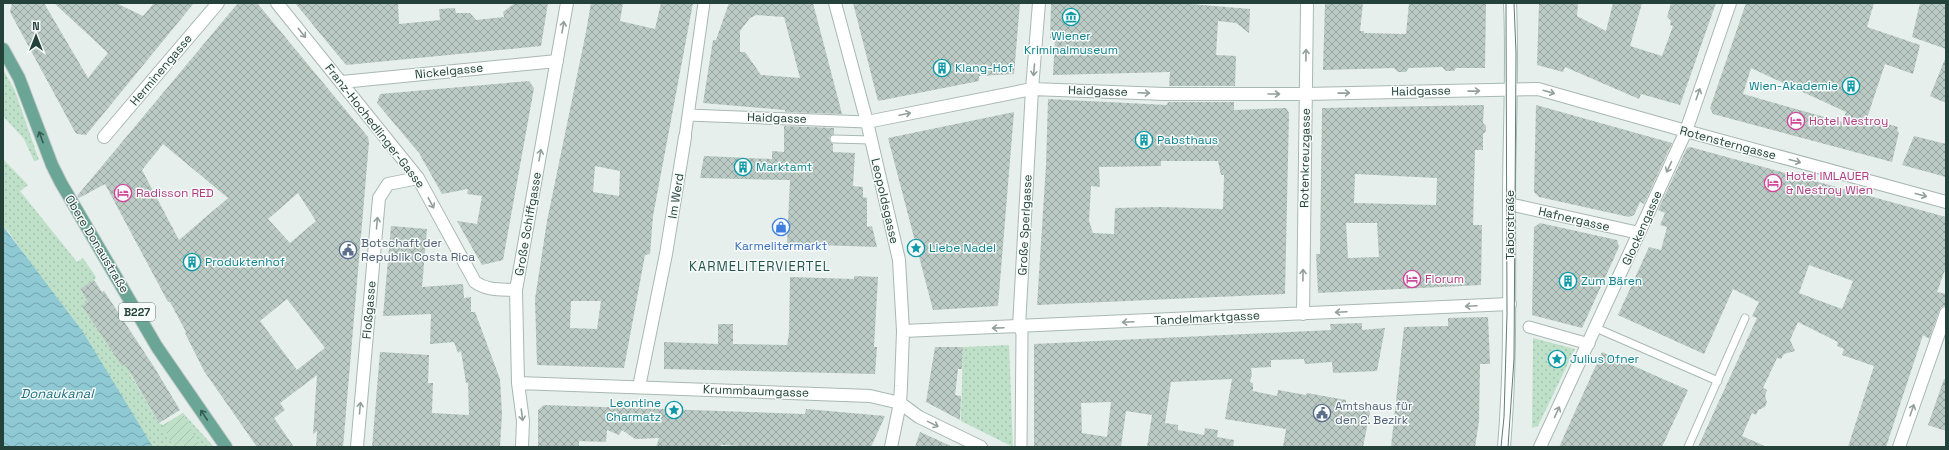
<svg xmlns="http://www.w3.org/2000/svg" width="1949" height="450" viewBox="0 0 1949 450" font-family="'Space Grotesk',sans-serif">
  <defs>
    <pattern id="park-dots" width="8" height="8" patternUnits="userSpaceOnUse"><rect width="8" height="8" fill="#bfe0c8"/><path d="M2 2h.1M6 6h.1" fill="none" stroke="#a4c1ad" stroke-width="1.8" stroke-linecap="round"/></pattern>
    <pattern id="garden-furrows" width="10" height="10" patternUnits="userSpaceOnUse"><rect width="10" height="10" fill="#bfe0c8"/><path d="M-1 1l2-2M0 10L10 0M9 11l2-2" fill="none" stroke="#a4c1ad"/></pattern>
    <pattern id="water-waves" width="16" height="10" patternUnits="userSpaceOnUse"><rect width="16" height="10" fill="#8ec9d4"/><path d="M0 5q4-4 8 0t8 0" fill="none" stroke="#74a5ad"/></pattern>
    <pattern id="building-cross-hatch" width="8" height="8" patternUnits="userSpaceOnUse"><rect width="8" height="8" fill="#bbcac4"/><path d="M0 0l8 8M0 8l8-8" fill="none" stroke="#98a6a0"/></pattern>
  </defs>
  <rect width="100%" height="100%" fill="#e6efeb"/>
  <path fill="url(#park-dots)" d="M 3,69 L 15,91 L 39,160 L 34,161 L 24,139 L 3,116 Z
    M 3,159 L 28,185 L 20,191 L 77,262 L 83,258 L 96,277 L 94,280 L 80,289 L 88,302 L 82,306 L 122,365 L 130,360 L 130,374 L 159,423 L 163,425 L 183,413 L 214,447 L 153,447 L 9,232 L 3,226 Z
    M 1533,338 L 1575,349 L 1538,426 L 1532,428 Z
    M 1009,345 L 1013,447 L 961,421 L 963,347 Z"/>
  <path fill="url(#garden-furrows)" d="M 183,413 L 200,447 L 173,447 L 163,425 Z"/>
  <path fill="url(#water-waves)" d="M 3,226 L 83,332 L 153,447 L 3,447 Z"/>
  <path fill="url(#building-cross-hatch)" fill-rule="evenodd" d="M 12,3 L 44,3 L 88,78 L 108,53 L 54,3 L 116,3 L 143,16 L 154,3 L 194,3 L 86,135 L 77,134 L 75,132 L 10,12 Z
    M 238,3 L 257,3 L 368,137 L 369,142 L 343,447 L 316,447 L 317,431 L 313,434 L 317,375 L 280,403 L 285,410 L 274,418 L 294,447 L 257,447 L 204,371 L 185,333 L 186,332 L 170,302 L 168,302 L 105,184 L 79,198 L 77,196 ZM 163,144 L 228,198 L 179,240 L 142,170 ZM 298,193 L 316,221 L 290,243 L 268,219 ZM 287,299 L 325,348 L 297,370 L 260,321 Z
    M 295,3 L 398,3 L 399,24 L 440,20 L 439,9 L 455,8 L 456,13 L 470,13 L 476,20 L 504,17 L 503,12 L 515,3 L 548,3 L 541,46 L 346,65 Z
    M 591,3 L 623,3 L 620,21 L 655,29 L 661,3 L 693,3 L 653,216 L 650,254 L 645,255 L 624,368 L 537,365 L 535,299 L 547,221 L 586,32 ZM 595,166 L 620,171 L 619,196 L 593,192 ZM 571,301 L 601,301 L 597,329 L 570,328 Z
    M 729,3 L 813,3 L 842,114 L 785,112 L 785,110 L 703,103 L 713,40 L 716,40 ZM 756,15 L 784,17 L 800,78 L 761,75 L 745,52 L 740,52 L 740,31 L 750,18 Z
    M 853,3 L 1020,3 L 1014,74 L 979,76 L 979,81 L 878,101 Z
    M 1051,3 L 1179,3 L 1250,9 L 1249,33 L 1236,23 L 1218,21 L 1216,55 L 1236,56 L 1235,86 L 1169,86 L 1170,72 L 1053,75 L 1055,38 L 1050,38 Z
    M 1325,3 L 1363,3 L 1360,31 L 1364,31 L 1364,33 L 1406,34 L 1409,3 L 1486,3 L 1485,68 L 1456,68 L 1454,71 L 1446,71 L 1442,67 L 1409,68 L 1406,72 L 1398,72 L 1394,68 L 1323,70 Z
    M 1539,3 L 1578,3 L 1577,16 L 1606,31 L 1613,3 L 1642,3 L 1630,46 L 1662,56 L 1673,26 L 1670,25 L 1671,21 L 1667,17 L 1671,3 L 1716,3 L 1680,105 L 1641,94 L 1639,99 L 1565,67 L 1563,72 L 1537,65 Z
    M 1746,3 L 1874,3 L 1867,27 L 1920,45 L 1913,74 L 1885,64 L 1867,118 L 1898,127 L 1897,131 L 1899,132 L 1892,162 L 1713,114 L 1710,108 ZM 1751,68 L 1846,112 L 1842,122 L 1743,94 Z
    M 1920,3 L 1946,3 L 1946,49 L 1912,37 Z
    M 1945,59 L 1946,59 L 1946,103 L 1930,96 Z
    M 529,81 L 534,88 L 503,260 L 482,265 L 457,221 L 477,224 L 482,196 L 467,194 L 468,189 L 442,194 L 419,153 L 377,103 L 380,94 Z
    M 1048,99 L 1167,105 L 1168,102 L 1234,102 L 1234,110 L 1286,108 L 1289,113 L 1285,294 L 1037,305 L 1046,165 ZM 1161,161 L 1218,161 L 1221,175 L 1224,175 L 1223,209 L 1161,207 L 1115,208 L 1114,234 L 1093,233 L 1089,221 L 1091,186 L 1100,187 L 1099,167 L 1161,166 Z
    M 1484,105 L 1483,123 L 1486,126 L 1486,131 L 1483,134 L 1483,150 L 1475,150 L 1473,225 L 1482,225 L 1481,285 L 1318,293 L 1316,254 L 1320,254 L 1322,108 ZM 1355,174 L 1437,178 L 1436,205 L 1354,203 ZM 1346,223 L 1377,223 L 1379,257 L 1348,258 Z
    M 1536,105 L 1672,143 L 1644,204 L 1640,202 L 1634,215 L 1629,217 L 1539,197 L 1534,192 Z
    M 1014,112 L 998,306 L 933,310 L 888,138 Z
    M 784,126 L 834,128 L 834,134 L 829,138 L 830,142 L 833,144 L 833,152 L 855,153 L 853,186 L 863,187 L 863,197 L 867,198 L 867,227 L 872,226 L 877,247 L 787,244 L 790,180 L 700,178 L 704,156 L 772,159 L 772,151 L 784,152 Z
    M 1914,136 L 1946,144 L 1946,177 L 1902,165 Z
    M 1690,147 L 1946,217 L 1946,267 L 1937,292 L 1946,294 L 1946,306 L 1941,307 L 1939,311 L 1929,339 L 1923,335 L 1886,447 L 1848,447 L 1874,366 L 1842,355 L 1844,349 L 1837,346 L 1838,342 L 1798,322 L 1790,340 L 1795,351 L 1784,354 L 1781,359 L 1777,358 L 1763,388 L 1767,390 L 1765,396 L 1767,402 L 1765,407 L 1758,410 L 1756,415 L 1752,413 L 1742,436 L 1767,447 L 1698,447 L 1757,318 L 1752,316 L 1759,302 L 1733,289 L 1704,354 L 1618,315 L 1649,247 L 1661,250 L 1667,227 L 1660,225 L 1665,213 L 1658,210 L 1687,148 ZM 1809,265 L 1853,281 L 1842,309 L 1799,293 Z
    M 1540,223 L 1617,240 L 1619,247 L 1582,328 L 1532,315 L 1534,227 Z
    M 391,226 L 427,229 L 422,287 L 463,284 L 464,298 L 471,297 L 471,312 L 475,312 L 500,379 L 502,414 L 500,447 L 372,447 L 380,352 L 429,355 L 428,383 L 433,383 L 432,413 L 469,415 L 468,383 L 466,383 L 461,351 L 458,353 L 454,342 L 430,344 L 431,314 L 383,316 Z
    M 854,276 L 878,277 L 874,347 L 877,347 L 875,374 L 664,369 L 664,342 L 718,344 L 718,324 L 733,324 L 733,344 L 787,345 L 789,333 L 790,277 L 854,279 Z
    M 94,280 L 102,292 L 104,291 L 154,367 L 180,410 L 159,423 L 125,364 L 122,366 L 82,306 L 88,302 L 80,289 Z
    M 1488,317 L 1490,364 L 1480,364 L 1479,421 L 1475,447 L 1391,447 L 1404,327 L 1448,326 L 1448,318 Z
    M 1362,323 L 1362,330 L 1385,328 L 1377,371 L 1333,373 L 1332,362 L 1305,364 L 1304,359 L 1271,360 L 1271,367 L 1251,368 L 1252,377 L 1251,377 L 1250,382 L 1253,383 L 1253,391 L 1277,396 L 1278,390 L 1306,395 L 1307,393 L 1346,400 L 1346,403 L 1371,407 L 1363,447 L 1283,447 L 1286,429 L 1225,419 L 1232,379 L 1171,382 L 1165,423 L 1178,425 L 1178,430 L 1204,435 L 1205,428 L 1218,430 L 1217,437 L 1234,440 L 1233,447 L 1147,447 L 1152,415 L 1126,411 L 1121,447 L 1034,447 L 1034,344 L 1331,330 L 1330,324 ZM 1111,402 L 1107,437 L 1082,433 L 1081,403 Z
    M 935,347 L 963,347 L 962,369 L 958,369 L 955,395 L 961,396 L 960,420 L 926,402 Z
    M 1602,352 L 1688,390 L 1662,447 L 1559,447 Z
    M 1944,379 L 1946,380 L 1946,431 L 1928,425 Z
    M 544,405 L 805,414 L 806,409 L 885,416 L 871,447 L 758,447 L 721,445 L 721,447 L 656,447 L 659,438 L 635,439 L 622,430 L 619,435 L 607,430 L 606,442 L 579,441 L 579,447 L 538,447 L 538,410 Z
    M 920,432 L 953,447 L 915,447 Z"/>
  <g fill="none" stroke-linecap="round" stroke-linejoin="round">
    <defs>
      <path id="service" d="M 834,139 L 871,140
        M 1596,328 L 1718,381
        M 1688,447 L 1745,318"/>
      <path id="pedestrian" d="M 688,115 L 867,122
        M 685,137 L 704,3
        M 1019,327 L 1022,333 L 1021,447
        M 1529,327 L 1589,344"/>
      <path id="minor" d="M 277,3 L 418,178 L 475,282 C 487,291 502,289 516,290
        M 835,3 L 867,122 L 899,260 L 903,331 L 901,386 L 900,403 L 891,447
        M 342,82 L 557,61
        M 867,122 L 1032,89 L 1165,94 L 1305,94 L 1538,89 L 1686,131 L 1946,202
        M 104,137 L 218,3
        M 1509,204 L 1639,233
        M 1303,314 L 1307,3
        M 1019,327 L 1032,89 L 1039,3
        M 903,331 L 1510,304
        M 518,383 L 870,396 L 900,403 L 919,417 L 981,447
        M 639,387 L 666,254 L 685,137
        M 357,447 L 379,198 L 388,184 L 418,178
        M 522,447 L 523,421 L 518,383 L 516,290 L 567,3
        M 1540,447 L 1686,131 L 1730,3
        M 1899,447 L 1946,313"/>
      <path id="secondary" d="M 1504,447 C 1511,365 1509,284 1509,202 C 1509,136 1513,69 1510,3"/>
      <path id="primary" d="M 3,49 L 19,78 L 52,165 L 61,183 L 157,347 L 226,447"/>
    </defs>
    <use href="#service" stroke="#a8b8b2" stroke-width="9"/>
    <use href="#pedestrian" stroke="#a8b8b2" stroke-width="13"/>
    <use href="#minor" stroke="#a8b8b2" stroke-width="14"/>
    <use href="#secondary" stroke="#a4bbb3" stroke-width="14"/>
    <use href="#primary" stroke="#c2cac8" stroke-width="14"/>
    <use href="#service" stroke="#fff" stroke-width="7"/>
    <use href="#pedestrian" stroke="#fff" stroke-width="11"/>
    <use href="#minor" stroke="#fff" stroke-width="12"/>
    <use href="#secondary" stroke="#fff" stroke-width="12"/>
    <use href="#primary" stroke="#6aa596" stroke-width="12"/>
    <path stroke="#5f7d75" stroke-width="1" d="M 1501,447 L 1504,417 L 1507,314 L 1506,3
      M 1508,447 L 1514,359 L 1516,53 L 1514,3"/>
  </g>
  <defs><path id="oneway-shaft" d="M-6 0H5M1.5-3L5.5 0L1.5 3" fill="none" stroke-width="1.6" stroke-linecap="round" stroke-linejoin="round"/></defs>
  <g stroke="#92a09c">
    <use href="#oneway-shaft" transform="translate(563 27) rotate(-80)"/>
    <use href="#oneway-shaft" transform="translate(302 33) rotate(51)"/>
    <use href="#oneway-shaft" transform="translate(1306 55) rotate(-89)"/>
    <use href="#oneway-shaft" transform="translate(1034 70) rotate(95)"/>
    <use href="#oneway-shaft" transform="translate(1474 91) rotate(-1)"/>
    <use href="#oneway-shaft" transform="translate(1549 92) rotate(16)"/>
    <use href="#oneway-shaft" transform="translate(1144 93) rotate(2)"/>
    <use href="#oneway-shaft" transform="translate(1344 93) rotate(-1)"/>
    <use href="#oneway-shaft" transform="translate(1274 94)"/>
    <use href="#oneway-shaft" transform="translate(1698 94) rotate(-71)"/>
    <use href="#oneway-shaft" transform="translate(905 114) rotate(-12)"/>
    <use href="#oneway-shaft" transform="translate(540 155) rotate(-80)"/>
    <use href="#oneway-shaft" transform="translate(1795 161) rotate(15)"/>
    <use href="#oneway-shaft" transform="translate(1669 167) rotate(115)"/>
    <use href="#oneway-shaft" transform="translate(1921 195) rotate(15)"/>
    <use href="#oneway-shaft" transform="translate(431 203) rotate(62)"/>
    <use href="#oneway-shaft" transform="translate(377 223) rotate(-85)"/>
    <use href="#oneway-shaft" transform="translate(1303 275) rotate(-89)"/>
    <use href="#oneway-shaft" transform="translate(1471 306) rotate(177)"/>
    <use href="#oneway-shaft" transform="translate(1341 312) rotate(177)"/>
    <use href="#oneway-shaft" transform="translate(1128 322) rotate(177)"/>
    <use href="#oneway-shaft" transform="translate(998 328) rotate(178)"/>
    <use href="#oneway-shaft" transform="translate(360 408) rotate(-85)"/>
    <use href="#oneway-shaft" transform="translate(1912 410) rotate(-71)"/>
    <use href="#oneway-shaft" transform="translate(1557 412) rotate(-65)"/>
    <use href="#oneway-shaft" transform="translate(522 415) rotate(83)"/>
    <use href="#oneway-shaft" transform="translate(933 424) rotate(26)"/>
  </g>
  <g stroke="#365b51">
    <use href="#oneway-shaft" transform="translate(41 137) rotate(-110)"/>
    <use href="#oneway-shaft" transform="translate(204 415) rotate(-124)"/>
  </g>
  <defs>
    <symbol id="museum-ring" viewBox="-11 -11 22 22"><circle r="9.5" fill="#f7fbf9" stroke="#0f9aa8" stroke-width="1.5"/><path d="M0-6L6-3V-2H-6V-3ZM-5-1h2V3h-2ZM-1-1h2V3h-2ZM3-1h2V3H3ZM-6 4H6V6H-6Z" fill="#0f9aa8"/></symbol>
    <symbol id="building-ring" viewBox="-11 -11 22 22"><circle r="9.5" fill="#f7fbf9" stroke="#0f9aa8" stroke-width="1.5"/><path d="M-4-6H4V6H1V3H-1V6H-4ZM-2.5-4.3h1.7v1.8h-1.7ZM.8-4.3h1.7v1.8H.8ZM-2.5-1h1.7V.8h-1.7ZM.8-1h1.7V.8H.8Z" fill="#0f9aa8"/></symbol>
    <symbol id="hotel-ring" viewBox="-11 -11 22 22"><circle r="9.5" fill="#f7fbf9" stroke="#d1479c" stroke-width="1.5"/><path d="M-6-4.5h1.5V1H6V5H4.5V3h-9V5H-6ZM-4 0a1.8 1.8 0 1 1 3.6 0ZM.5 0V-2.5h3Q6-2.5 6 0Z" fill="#d1479c"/></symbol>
    <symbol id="shop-ring" viewBox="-11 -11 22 22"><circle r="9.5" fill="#f7fbf9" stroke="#3f7fe0" stroke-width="1.5"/><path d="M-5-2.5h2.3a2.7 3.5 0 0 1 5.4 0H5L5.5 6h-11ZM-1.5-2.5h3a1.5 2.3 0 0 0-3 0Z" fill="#3f7fe0"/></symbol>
    <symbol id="sight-ring" viewBox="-11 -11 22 22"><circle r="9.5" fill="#f7fbf9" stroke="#0f9aa8" stroke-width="1.5"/><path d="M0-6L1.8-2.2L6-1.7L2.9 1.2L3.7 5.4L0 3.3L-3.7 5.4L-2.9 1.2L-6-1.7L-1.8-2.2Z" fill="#0f9aa8"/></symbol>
    <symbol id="civic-ring" viewBox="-11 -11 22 22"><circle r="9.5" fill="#f7fbf9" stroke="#5c6f8a" stroke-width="1.5"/><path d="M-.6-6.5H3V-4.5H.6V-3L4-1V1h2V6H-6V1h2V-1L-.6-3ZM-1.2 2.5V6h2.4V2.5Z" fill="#5c6f8a"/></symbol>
  </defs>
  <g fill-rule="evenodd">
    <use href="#museum-ring" x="1061" y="7" width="20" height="20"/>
    <use href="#building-ring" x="932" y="58" width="20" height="20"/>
    <use href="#building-ring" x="1841" y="76" width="20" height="20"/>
    <use href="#hotel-ring" x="1786" y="111" width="20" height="20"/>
    <use href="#building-ring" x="1134" y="130" width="20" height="20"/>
    <use href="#building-ring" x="733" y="157" width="20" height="20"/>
    <use href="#hotel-ring" x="1763" y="173" width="20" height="20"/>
    <use href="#hotel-ring" x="113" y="183" width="20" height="20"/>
    <use href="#shop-ring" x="771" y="217" width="20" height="20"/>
    <use href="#sight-ring" x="906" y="238" width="20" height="20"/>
    <use href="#civic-ring" x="338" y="240" width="20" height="20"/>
    <use href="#building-ring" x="182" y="252" width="20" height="20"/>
    <use href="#hotel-ring" x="1402" y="269" width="20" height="20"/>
    <use href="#building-ring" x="1558" y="271" width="20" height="20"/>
    <use href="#sight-ring" x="1547" y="349" width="20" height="20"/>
    <use href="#sight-ring" x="664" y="400" width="20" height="20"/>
    <use href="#civic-ring" x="1312" y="403" width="20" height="20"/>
  </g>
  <g text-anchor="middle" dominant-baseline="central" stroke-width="3" stroke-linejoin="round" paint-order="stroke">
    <rect fill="#f7fbf9" stroke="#637a73" stroke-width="1" x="119" y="303" width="36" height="18" rx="3"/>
    <g font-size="11" font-weight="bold" fill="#24423a">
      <text x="137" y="312">B227</text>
    </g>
    <g font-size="12" fill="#0d838f" stroke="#f7fbf9" text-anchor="start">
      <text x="1071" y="36" text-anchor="middle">Wiener<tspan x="1071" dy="14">Kriminalmuseum</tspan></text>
      <text x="955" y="68">Klang-Hof</text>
      <text x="1838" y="86" text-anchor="end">Wien-Akademie</text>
      <text x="1157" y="140">Pabsthaus</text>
      <text x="756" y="167">Marktamt</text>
      <text x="929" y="248">Liebe Nadel</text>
      <text x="205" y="262">Produktenhof</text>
      <text x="1581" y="281">Zum Bären</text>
      <text x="1570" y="359">Julius Ofner</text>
      <text x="661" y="403" text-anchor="end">Leontine<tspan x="661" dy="14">Charmatz</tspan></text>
    </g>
    <g font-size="12" fill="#24423a" stroke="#f7fbf9">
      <text transform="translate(161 70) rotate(-50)">Herminengasse</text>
      <text transform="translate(449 71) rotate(-6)">Nickelgasse</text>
      <text transform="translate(1098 91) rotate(2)">Haidgasse</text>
      <text transform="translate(1421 91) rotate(-1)">Haidgasse</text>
      <text transform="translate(777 118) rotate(2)">Haidgasse</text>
      <text transform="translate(375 126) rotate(52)">Franz-Hochedlinger-Gasse</text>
      <text transform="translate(1728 143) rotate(15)">Rotensterngasse</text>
      <text transform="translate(1305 158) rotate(-89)">Rotenkreuzgasse</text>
      <text transform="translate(676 196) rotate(-81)">Im Werd</text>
      <text transform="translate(885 201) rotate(77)">Leopoldsgasse</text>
      <text transform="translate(1574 219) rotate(13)">Hafnergasse</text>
      <text transform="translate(528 224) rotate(-80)">Große Schiffgasse</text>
      <text transform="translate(1025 225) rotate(-87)">Große Sperlgasse</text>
      <text transform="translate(1510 225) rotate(-90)">Taborstraße</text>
      <text transform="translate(1642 228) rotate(-66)">Glockengasse</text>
      <text transform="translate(97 244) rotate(59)">Obere Donaustraße</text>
      <text transform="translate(369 310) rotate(-85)">Floßgasse</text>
      <text transform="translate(1207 318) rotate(-3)">Tandelmarktgasse</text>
      <text transform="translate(756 391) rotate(2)">Krummbaumgasse</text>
    </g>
    <g font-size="12" fill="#b23c85" stroke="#f7fbf9" text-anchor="start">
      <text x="1809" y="121">Hotel Nestroy</text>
      <text x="1786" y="176">Hotel IMLAUER<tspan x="1786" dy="14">&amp; Nestroy Wien</tspan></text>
      <text x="136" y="193">Radisson RED</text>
      <text x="1425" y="279">Florum</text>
    </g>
    <g font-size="12" fill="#4e5e75" stroke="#f7fbf9" text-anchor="start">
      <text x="361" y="243">Botschaft der<tspan x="361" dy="14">Republik Costa Rica</tspan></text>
      <text x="1335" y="406">Amtshaus für<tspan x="1335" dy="14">den 2. Bezirk</tspan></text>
    </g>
    <g font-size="12" fill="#366cbe" stroke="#f7fbf9">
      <text x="781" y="246">Karmelitermarkt</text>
    </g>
    <g font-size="13" letter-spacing="1" fill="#1f5548" stroke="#f7fbf9">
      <text x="760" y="266">KARMELITERVIERTEL</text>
    </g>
    <g font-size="13" font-style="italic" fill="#1c6f80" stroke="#f7fbf9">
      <text x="57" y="393">Donaukanal</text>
    </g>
  </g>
  <rect width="1949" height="450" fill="none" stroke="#24423a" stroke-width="8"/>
  <g transform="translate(36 36)" stroke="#f7fbf9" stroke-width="3" paint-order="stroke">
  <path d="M0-3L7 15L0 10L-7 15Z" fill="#24423a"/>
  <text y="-6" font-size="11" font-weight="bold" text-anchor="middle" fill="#24423a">N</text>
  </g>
</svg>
